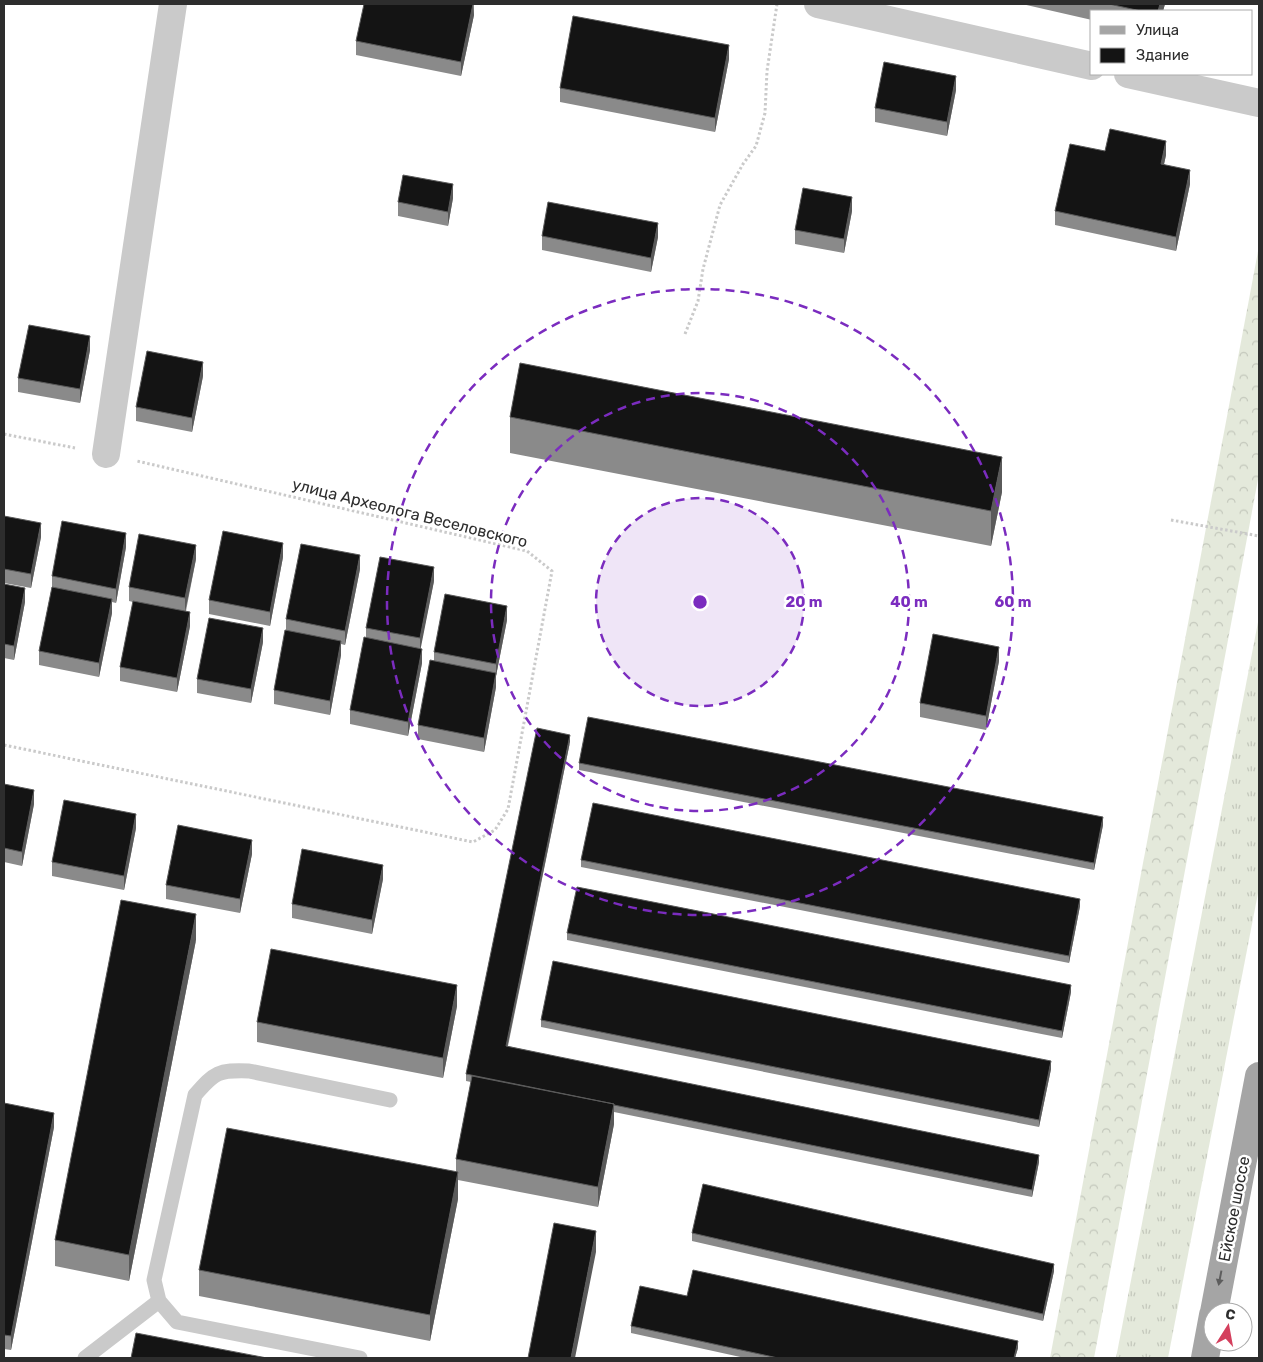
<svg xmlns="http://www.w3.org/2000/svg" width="1263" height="1362" viewBox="0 0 1263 1362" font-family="Rubik,sans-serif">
  <defs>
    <pattern id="grass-tufts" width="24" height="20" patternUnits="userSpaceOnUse" patternTransform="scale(1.25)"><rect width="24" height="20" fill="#e4e9db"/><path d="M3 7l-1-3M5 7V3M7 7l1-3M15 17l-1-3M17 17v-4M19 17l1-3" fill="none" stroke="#c4c8bc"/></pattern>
    <pattern id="forest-crowns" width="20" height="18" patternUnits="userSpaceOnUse" patternTransform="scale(1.25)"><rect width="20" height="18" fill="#e4e9db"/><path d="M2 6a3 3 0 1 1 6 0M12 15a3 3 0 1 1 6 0" fill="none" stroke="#c4c8bc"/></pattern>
  </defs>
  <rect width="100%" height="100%" fill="#fff"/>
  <path fill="url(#grass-tufts)" d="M 1259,617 L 1259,888 L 1168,1358 L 1116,1358 Z"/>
  <path fill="url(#forest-crowns)" d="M 1259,246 L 1259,474 L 1094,1358 L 1050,1358 Z"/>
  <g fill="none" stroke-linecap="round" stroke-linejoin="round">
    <path stroke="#cacaca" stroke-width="3" stroke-dasharray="2.5 2.5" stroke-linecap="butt" d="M 685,334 L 698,301 L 703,269 L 720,205 L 743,164 L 756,146 L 765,113 L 767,71 L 777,4
      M 4,434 L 75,448
      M 1171,520 L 1259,536
      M 4,745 L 473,842 L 495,830 L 508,809 L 552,571 L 527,551 L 137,461"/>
    <path stroke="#cacaca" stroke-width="15" d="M 85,1358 L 159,1301
      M 360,1358 L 177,1322 L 159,1301 L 154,1280 L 195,1095 C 215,1072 218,1070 249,1071 L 390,1100"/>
    <path stroke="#cacaca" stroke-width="28" d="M 818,4 L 1092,66
      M 1128,74 L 1259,103
      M 106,454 L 173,4"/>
    <path stroke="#a5a5a5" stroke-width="28" d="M 1214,1312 L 1259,1076
      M 1205,1358 L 1213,1315"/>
  </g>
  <path fill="#8a8a8a" d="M 474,4 L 474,15 L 461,76 L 356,55 L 356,41 Z
    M 1022,4 L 1165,4 L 1163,11 L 1092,11 L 1092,20 Z
    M 729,59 L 715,132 L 560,102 L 560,88 Z
    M 956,90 L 947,136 L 875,122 L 875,108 Z
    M 1105,151 L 1166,155 L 1164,164 L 1190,184 L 1176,251 L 1055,225 L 1055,211 Z
    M 453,198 L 448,226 L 398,216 L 398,202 Z
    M 852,211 L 844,253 L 795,244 L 795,230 Z
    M 542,236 L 658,237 L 651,272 L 542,250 Z
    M 90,350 L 80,403 L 18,392 L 18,378 Z
    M 203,376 L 192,432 L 136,421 L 136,407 Z
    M 510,417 L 1002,492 L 991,546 L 510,453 Z
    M 4,516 L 41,537 L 31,588 L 4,583 Z
    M 126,547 L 116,603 L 112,602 L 112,613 L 99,677 L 39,665 L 39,651 L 52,587 L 52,576 Z
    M 283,557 L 270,626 L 209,614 L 209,600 Z
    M 196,559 L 186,611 L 190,626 L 177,692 L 120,681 L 120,667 L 133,602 L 129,601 L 129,587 Z
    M 360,569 L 345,645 L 341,644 L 341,655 L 330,715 L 274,704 L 274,690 L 286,630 L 286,619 Z
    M 434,581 L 420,648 L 422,663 L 408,736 L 350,724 L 350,710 L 366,638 L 366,628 Z
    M 4,584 L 25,602 L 14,660 L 4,658 Z
    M 507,620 L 496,676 L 496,687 L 484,752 L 418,739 L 418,725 L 434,660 L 434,652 Z
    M 263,642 L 251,703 L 197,693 L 197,679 Z
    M 999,661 L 986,730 L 920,717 L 920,703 Z
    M 570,742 L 508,1046 L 1039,1162 L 1032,1197 L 614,1112 L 614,1124 L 598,1207 L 458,1180 L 458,1199 L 430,1341 L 199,1296 L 199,1270 L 456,1172 L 456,1159 L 471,1082 L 466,1081 L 466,1074 Z
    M 579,763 L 1103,825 L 1094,870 L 579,770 Z
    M 4,784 L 34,804 L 22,866 L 4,862 Z
    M 136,828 L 124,890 L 52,876 L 52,862 Z
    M 252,854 L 240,913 L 166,899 L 166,885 Z
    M 581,860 L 1080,906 L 1069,963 L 581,867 Z
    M 383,879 L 372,934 L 292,918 L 292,904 Z
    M 567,933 L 1071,992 L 1062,1038 L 567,940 Z
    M 196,940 L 129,1281 L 55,1266 L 55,1240 Z
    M 457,1006 L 443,1078 L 257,1042 L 257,1022 Z
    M 541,1020 L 1051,1069 L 1039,1127 L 541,1027 Z
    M 4,1103 L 54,1127 L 11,1350 L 4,1349 Z
    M 692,1233 L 1054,1271 L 1043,1321 L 692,1241 Z
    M 687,1296 L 1018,1348 L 1015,1358 L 745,1358 L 631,1333 L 631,1326 Z"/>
  <path fill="#5a5a5a" d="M 473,4 L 474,15 L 461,76 L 461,62 Z
    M 1160,4 L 1165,4 L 1163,11 L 1158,11 Z
    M 729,45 L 729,59 L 715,132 L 715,118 Z
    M 956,76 L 956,90 L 947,136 L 947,122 Z
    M 1166,141 L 1166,155 L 1161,178 L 1161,164 Z
    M 1190,170 L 1190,184 L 1176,251 L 1176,237 Z
    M 453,184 L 453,198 L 448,226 L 448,212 Z
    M 852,197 L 852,211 L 844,253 L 844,239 Z
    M 658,223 L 658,237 L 651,272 L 651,258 Z
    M 90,336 L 90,350 L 80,403 L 80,389 Z
    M 203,362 L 203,376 L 192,432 L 192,418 Z
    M 1002,457 L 1002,492 L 991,546 L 991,511 Z
    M 41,523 L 41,537 L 31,588 L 31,574 Z
    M 126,533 L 126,547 L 116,603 L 116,589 Z
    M 283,543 L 283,557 L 270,626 L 270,612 Z
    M 196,545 L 196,559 L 185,612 L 185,598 Z
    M 360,555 L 360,569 L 345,645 L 345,631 Z
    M 434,567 L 434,581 L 420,652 L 420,638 Z
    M 25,588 L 25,602 L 14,660 L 14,646 Z
    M 112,599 L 112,613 L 99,677 L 99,663 Z
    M 507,606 L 507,620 L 496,676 L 496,687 L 484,752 L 484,738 L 496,675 L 496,664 Z
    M 190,612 L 190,626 L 177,692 L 177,678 Z
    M 263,628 L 263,642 L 251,703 L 251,689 Z
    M 341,641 L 341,655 L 330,715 L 330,701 Z
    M 999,647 L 999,661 L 986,730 L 986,716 Z
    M 422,649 L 422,663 L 408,736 L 408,722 Z
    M 570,735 L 570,742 L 506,1053 L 506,1046 Z
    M 34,790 L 34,804 L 22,866 L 22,852 Z
    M 136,814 L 136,828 L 124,890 L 124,876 Z
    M 1103,817 L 1103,825 L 1094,870 L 1094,863 Z
    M 252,840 L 252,854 L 240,913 L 240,899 Z
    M 383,865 L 383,879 L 372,934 L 372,920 Z
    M 1080,899 L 1080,906 L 1069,963 L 1069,956 Z
    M 196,914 L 196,940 L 129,1281 L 129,1255 Z
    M 457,985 L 457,1006 L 443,1078 L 443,1058 Z
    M 1071,985 L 1071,992 L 1062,1038 L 1062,1031 Z
    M 1051,1061 L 1051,1069 L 1039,1127 L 1039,1120 Z
    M 614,1104 L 614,1124 L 598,1207 L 598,1187 Z
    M 54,1113 L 54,1127 L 11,1350 L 11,1336 Z
    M 1039,1155 L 1039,1162 L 1032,1197 L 1032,1190 Z
    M 458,1172 L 458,1199 L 430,1341 L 430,1315 Z
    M 596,1231 L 596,1252 L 575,1358 L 571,1358 Z
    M 1054,1264 L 1054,1271 L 1043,1321 L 1043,1314 Z
    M 1018,1341 L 1018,1348 L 1015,1358 L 1014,1358 Z"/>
  <path fill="#141414" stroke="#5a5a5a" d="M 364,4 L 473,4 L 461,62 L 356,41 Z
    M 1109,4 L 1160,4 L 1158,11 L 1141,11 Z
    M 573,16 L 729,45 L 715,118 L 560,88 Z
    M 884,62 L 956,76 L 947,122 L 875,108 Z
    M 1110,129 L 1166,141 L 1161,164 L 1190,170 L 1176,237 L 1055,211 L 1070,144 L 1105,151 Z
    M 403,175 L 453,184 L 448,212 L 398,202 Z
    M 803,188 L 852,197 L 844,239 L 795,230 Z
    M 548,202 L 658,223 L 651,258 L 542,236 Z
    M 29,325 L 90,336 L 80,389 L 18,378 Z
    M 147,351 L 203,362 L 192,418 L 136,407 Z
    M 520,363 L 1002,457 L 991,511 L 510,417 Z
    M 4,516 L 41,523 L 31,574 L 4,569 Z
    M 62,521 L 126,533 L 116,589 L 52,576 Z
    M 223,531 L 283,543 L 270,612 L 209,600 Z
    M 139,534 L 196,545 L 185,598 L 129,587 Z
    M 301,544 L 360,555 L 345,631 L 286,619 Z
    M 380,557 L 434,567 L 420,638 L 366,628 Z
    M 4,584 L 25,588 L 14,646 L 4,644 Z
    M 52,587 L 112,599 L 99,663 L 39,651 Z
    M 445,594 L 507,606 L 496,664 L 434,652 Z
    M 133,601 L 190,612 L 177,678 L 120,667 Z
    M 209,618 L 263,628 L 251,689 L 197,679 Z
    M 285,630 L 341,641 L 330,701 L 274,690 Z
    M 933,634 L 999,647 L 986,716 L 920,703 Z
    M 364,637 L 422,649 L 408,722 L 350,710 Z
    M 430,660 L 496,673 L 484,738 L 418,725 Z
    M 588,717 L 1103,817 L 1094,863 L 579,763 Z
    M 537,728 L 570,735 L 506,1046 L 1039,1155 L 1032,1190 L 614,1105 L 614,1104 L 466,1074 Z
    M 4,784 L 34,790 L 22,852 L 4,848 Z
    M 64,800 L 136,814 L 124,876 L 52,862 Z
    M 593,803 L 1080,899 L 1069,956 L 581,860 Z
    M 178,825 L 252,840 L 240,899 L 166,885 Z
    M 302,849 L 383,865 L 372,920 L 292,904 Z
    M 577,887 L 1071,985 L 1062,1031 L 567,933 Z
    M 121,900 L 196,914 L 129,1255 L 55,1240 Z
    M 271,949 L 457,985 L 443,1058 L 257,1022 Z
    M 553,961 L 1051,1061 L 1039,1120 L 541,1020 Z
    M 472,1076 L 614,1104 L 598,1187 L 456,1159 Z
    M 4,1103 L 54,1113 L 11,1336 L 4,1335 Z
    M 227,1128 L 458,1172 L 430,1315 L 199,1270 Z
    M 703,1184 L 1054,1264 L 1043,1314 L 692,1233 Z
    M 554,1223 L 596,1231 L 571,1358 L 528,1358 Z
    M 693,1270 L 1018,1341 L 1014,1358 L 778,1358 L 631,1326 L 640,1286 L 687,1296 Z
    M 136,1333 L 267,1358 L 131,1358 Z"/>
  <defs><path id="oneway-solid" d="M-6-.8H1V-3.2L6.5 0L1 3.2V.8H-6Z" transform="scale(1.25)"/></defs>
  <use fill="#5d5d5d" href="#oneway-solid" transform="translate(1220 1278) rotate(101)"/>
  <circle cx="700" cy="602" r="104" fill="#7b2cbf" fill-opacity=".12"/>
  <g fill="none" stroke="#7b2cbf" stroke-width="2.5" stroke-dasharray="9 6">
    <circle cx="700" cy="602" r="104"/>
    <circle cx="700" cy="602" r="209"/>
    <circle cx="700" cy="602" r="313"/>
  </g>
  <g text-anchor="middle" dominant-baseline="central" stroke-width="5" stroke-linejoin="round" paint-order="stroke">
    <g font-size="16" fill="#2d2d2d" stroke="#fff">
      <text transform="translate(410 513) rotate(14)">улица Археолога Веселовского</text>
      <text transform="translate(1234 1209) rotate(-79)">Ейское шоссе</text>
    </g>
  </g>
  <circle cx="700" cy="602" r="8" fill="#7b2cbf" stroke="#fff" stroke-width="2.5"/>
  <g font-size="15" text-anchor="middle" font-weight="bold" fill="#7b2cbf" stroke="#fff" stroke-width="5" stroke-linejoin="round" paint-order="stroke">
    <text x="804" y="607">20 m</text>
    <text x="909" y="607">40 m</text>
    <text x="1013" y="607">60 m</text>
  </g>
  <rect width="1263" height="1362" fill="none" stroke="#2d2d2d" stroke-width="10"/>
  <rect x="1090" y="10" width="162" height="65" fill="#ffffff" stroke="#ababab"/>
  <rect x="1100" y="26" width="25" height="8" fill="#a5a5a5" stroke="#ababab"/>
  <text x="1136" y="35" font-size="15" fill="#2d2d2d">Улица</text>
  <rect x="1100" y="48" width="25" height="15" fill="#141414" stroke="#ababab"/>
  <text x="1136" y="60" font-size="15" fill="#2d2d2d">Здание</text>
  <g transform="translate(1228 1327) rotate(11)"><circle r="24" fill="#ffffff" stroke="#ababab"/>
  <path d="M0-4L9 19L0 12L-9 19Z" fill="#d43f5d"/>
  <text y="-8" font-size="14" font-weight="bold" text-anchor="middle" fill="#2d2d2d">С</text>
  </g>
</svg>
